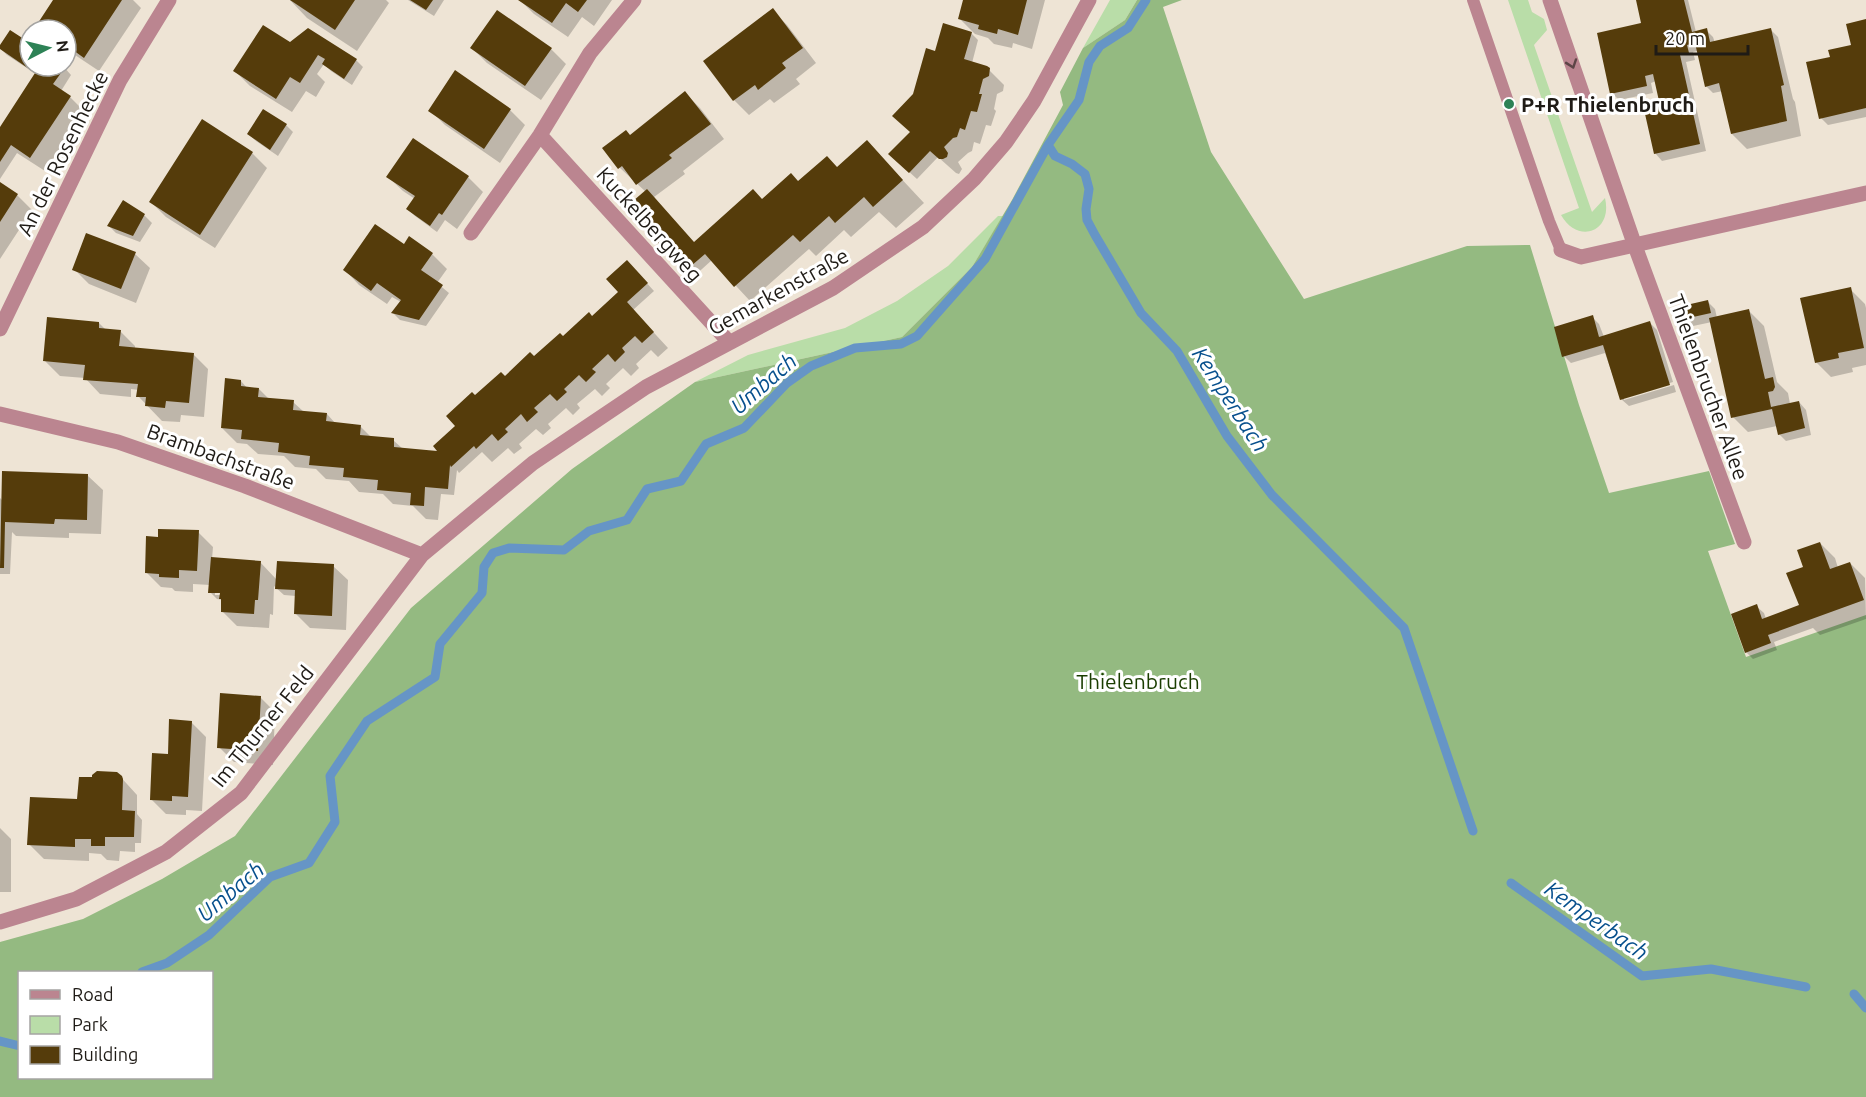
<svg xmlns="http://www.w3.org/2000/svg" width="1866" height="1097" viewBox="0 0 1866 1097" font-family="Ubuntu,sans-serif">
  <rect width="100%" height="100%" fill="#eee4d5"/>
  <path fill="#b9dda8" d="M 1110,0 L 1137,0 L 1125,20 L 1083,48 Z
    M 1508,0 L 1528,0 L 1532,12 L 1544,19 L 1547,30 L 1534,45 L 1592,212 L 1605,198 C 1613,232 1578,245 1561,215 L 1579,208 Z
    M 998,216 L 1003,216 L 972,267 L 902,337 L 695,382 L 748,355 L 845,328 L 897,301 L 948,266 Z"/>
  <path fill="#94ba81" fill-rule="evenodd" d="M 1137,0 L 1182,0 L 1163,7 L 1211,152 L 1304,299 L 1467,246 L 1530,245 L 1579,405 L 1609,493 L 1709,471 L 1735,544 L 1708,551 L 1746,657 L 1866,615 L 1866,1097 L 0,1097 L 0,942 L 83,919 L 162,879 L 235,836 L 411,608 L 572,469 L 695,382 L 902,337 L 972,267 L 1012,200 L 1063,105 L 1060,92 L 1083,48 L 1125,20 ZM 20,972 L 212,972 L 212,1078 L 20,1078 Z"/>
  <path fill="#0003" fill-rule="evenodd" d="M 55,0 L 133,0 L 141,8 L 99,71 L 72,53 L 66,62 L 66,30 L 41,30 Z
    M 290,0 L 386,0 L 389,3 L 357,51 L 307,18 Z
    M 408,0 L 444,0 L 434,16 Z
    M 520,0 L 612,0 L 594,26 L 582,17 L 568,37 L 534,14 Z
    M 965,0 L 1045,0 L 1032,49 L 1013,43 L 1012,48 L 994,44 L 988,38 L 975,34 L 960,19 Z
    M 1638,0 L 1688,0 L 1696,32 L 1706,30 L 1713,37 L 1715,43 L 1771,30 L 1778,37 L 1793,99 L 1795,102 L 1801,136 L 1747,149 L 1732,134 L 1723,91 L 1713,93 L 1706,86 L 1698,51 L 1693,52 L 1695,60 L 1686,62 L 1706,151 L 1662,161 L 1655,153 L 1660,102 L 1656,81 L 1651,83 L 1653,93 L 1619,100 L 1612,93 L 1643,24 Z
    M 772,10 L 787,25 L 816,63 L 796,79 L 800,84 L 774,103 L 770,99 L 749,115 L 734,100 Z
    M 1866,20 L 1866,117 L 1828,125 L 1821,118 L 1832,58 L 1853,46 Z
    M 971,33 L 978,40 L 972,63 L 986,67 L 1004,85 L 1003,91 L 997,94 L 994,109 L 996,111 L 991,126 L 986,125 L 980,144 L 974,142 L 972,151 L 968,153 L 958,162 L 962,169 L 959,174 L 956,173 L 938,157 L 917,179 L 897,161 L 911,132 L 914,94 L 940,54 Z
    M 290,44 L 356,60 L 363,67 L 352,85 L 331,71 L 324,64 L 317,74 L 325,82 L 316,97 L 306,91 L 292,112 L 250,86 L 235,71 Z
    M 30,45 L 30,66 L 63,66 L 71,75 L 61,91 L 70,97 L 85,112 L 45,171 L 17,153 L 0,179 L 0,130 L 36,74 L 7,55 L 0,48 Z
    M 472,48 L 551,49 L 566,64 L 541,100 L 487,63 Z
    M 455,73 L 510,110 L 525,125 L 500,163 L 445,125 L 430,110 Z
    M 685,93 L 700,108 L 724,139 L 683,171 L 685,174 L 654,197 L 694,243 L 762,201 L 799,183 L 837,168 L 867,142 L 924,203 L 896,228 L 879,212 L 851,237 L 844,230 L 816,256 L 809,249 L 750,301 L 712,260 L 692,278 L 685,271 L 646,192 L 620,168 L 605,148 L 630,137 Z
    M 264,111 L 286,125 L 293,132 L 278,156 L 256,141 L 249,134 Z
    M 414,140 L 468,177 L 483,192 L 457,229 L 445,220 L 437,232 L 415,216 L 408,209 L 415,199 L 403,191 L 388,177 Z
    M 252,153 L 267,168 L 215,248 L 166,217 L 151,202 Z
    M 0,184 L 17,195 L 32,210 L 0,259 Z
    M 123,202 L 145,216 L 152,223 L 140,242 L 116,233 L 109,226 Z
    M 404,246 L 432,254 L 447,269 L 437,283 L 449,293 L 426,326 L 400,320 L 393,313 L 401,302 L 392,297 L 387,304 L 359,285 L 345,270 Z
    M 135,254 L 150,268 L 136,303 L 89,284 L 74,269 Z
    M 634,269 L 654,291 L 633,310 L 668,348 L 658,357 L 651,350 L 636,364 L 639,368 L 631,376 L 623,368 L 606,384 L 610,388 L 602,396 L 595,389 L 577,404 L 580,408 L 573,415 L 566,408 L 548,424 L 551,428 L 543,435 L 536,429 L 519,444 L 522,448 L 514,454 L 508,448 L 492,462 L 482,452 L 459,473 L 457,470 L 454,495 L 441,494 L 438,520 L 426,519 L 413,506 L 393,504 L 383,494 L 359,492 L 349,481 L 326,479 L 316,469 L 295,467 L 284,456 L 258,454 L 247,444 L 237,443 L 222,428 L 241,381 L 247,388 L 259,389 L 269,399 L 293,402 L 304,412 L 327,414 L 336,424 L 360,426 L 372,438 L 393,440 L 403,449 L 441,453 L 475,397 L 592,317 L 617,294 Z
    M 1850,289 L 1865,304 L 1866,308 L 1866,365 L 1852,368 L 1853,372 L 1831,377 L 1816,362 Z
    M 1708,302 L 1715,309 L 1717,318 L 1749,311 L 1764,326 L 1777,382 L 1788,393 L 1790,404 L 1799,402 L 1806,410 L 1811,435 L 1786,441 L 1779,434 L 1777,426 L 1748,432 L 1733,417 L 1712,322 L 1693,326 L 1686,319 L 1683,307 Z
    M 1592,317 L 1599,324 L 1604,337 L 1650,323 L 1657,330 L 1673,382 L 1624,397 L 1624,400 L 1674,385 L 1676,392 L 1629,406 L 1621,399 L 1605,353 L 1571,363 L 1564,356 Z
    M 99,323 L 106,330 L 120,331 L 135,346 L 135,349 L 193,354 L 208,369 L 204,417 L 181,415 L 180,422 L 162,421 L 138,396 L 139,390 L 131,389 L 131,397 L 100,394 L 85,378 L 60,376 L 45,361 Z
    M 88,476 L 103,490 L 101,534 L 69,533 L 69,538 L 16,536 L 12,532 L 10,574 L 0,574 L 0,498 L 2,500 Z
    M 198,532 L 213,547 L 212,559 L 260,562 L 277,580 L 333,566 L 348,580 L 346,630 L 310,628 L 295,613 L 296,596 L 284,595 L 274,586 L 273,615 L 270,614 L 269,628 L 237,626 L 222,611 L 223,600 L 217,599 L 210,592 L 210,585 L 193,584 L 193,592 L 175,591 L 172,588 L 161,587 L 146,572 L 159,539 ZM 215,592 L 227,593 L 227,595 L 215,595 Z
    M 1820,543 L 1835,558 L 1838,568 L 1850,563 L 1865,578 L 1866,619 L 1820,635 L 1813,628 L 1774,642 L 1777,650 L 1753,659 L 1746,652 L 1756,606 L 1764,613 L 1766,619 L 1800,606 L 1805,568 Z
    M 260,697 L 275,712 L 273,765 L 234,762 L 219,747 Z
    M 191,722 L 206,737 L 202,811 L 186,810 L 186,815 L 166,814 L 151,799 L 169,756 Z
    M 117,773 L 137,795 L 137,814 L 142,820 L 141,843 L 135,843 L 135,852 L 120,851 L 119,861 L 107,860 L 101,854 L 89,853 L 89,861 L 44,859 L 29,844 L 78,801 L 94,779 Z
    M 0,828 L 11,839 L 11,892 L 0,892 Z"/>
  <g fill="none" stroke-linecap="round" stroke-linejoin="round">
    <path stroke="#6695c6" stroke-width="9" d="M 1146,0 L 1128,28 L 1100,46 L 1089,62 L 1079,100 L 1048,145 L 1055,156 L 1072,164 L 1085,174 L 1089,189 L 1086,209 L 1087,220 L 1095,235 L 1141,313 L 1177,351 L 1227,436 L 1272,495 L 1404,628 L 1473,831
      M 1511,883 L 1642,976 L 1711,969 L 1806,987
      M 142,972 L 167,963 L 209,935 L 270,877 L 309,863 L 335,822 L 330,776 L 367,721 L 435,677 L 440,644 L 482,593 L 484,567 L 493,553 L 509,548 L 564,550 L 589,531 L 627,520 L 647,489 L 681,481 L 706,444 L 744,428 L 787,383 L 811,366 L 855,348 L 901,344 L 917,336 L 985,259 L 1048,145
      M 1854,994 L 1866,1008
      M 0,1041 L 20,1046"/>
  </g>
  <path fill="#553c0b" d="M 53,0 L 122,0 L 84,58 L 66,45 L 66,30 L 39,30 L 40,29 L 36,26 Z
    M 290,0 L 355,0 L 335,30 Z
    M 410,0 L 433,0 L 426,10 Z
    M 518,0 L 587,0 L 578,12 L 566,3 L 552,23 Z
    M 963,0 L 1027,0 L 1018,35 L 998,29 L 997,34 L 978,29 L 979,25 L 958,19 Z
    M 1636,0 L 1684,0 L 1692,32 L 1707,28 L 1710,42 L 1771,28 L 1784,85 L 1781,86 L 1787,121 L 1731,134 L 1719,83 L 1705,87 L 1695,43 L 1687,45 L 1689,53 L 1680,55 L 1700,144 L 1654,154 L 1643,105 L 1659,101 L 1653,74 L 1645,76 L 1647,86 L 1610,94 L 1597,33 L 1641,23 Z
    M 773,8 L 803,48 L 782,63 L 786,68 L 758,90 L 755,85 L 733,101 L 703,61 Z
    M 497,10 L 552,48 L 525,86 L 470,48 Z
    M 1866,19 L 1866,108 L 1819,119 L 1806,62 L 1830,57 L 1828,50 L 1851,45 L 1846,24 Z
    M 943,23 L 972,32 L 964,59 L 987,66 L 990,68 L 989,76 L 983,79 L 979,94 L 982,94 L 977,112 L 971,111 L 965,130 L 960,128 L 957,137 L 953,138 L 944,147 L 948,153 L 947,157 L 943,159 L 939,159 L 930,151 L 909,173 L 888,154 L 910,132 L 892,116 L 913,94 L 926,48 L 935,51 Z
    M 263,25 L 290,42 L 308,28 L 357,59 L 344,79 L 322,64 L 325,59 L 318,55 L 300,83 L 290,77 L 276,99 L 233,71 Z
    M 10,30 L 30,43 L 30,66 L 66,66 L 53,84 L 71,96 L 30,158 L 11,145 L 0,162 L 0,127 L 35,73 L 0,49 L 0,45 Z
    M 455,70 L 511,109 L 484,149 L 428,111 Z
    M 685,91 L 711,124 L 669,155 L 672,158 L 636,185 L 622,166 L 618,169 L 602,148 L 626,130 L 630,135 Z
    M 263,109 L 287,124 L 270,150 L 247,134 Z
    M 202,119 L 253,152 L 200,235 L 149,202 Z
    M 413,138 L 469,176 L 442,215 L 439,213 L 430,226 L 406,209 L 415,196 L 386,177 Z
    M 867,140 L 903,180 L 873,207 L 864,197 L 835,223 L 829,216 L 800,242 L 793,235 L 734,287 L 705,254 L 684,272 L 626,207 L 647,189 L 694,242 L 753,189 L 762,199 L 791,173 L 798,181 L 827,156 L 837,167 Z
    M 0,182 L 18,194 L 0,222 Z
    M 123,200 L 145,214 L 133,236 L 107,226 Z
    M 375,224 L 404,244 L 409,236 L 433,253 L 421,270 L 443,285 L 419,320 L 391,313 L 401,300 L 377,283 L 371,291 L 343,270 Z
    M 86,233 L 136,252 L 121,289 L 72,270 Z
    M 627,260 L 648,283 L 627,302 L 654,332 L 642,343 L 635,336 L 622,348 L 625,352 L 615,362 L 608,354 L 592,369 L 596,372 L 586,382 L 579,375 L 564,389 L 567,392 L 557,401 L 550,394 L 534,408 L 538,412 L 527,422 L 521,414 L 505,429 L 508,432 L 498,441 L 492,434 L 476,449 L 474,446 L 451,467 L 450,465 L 448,489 L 425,487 L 424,506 L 410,505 L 411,493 L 377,490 L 378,480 L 343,477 L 344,468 L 309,465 L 310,456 L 278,452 L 279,443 L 241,439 L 242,430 L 221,428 L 225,378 L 241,380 L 241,386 L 259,388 L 258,397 L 294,400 L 293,410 L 327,413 L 326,421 L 361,425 L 360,435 L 394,438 L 394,447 L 437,451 L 433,446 L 455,426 L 446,416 L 472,392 L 475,395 L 501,372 L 505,376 L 530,352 L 534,356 L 560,333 L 563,336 L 589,312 L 592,316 L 618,292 L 606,279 Z
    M 1851,287 L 1864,348 L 1838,353 L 1839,358 L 1815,363 L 1800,298 Z
    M 1708,300 L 1711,313 L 1684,319 L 1682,306 Z
    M 1749,309 L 1765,379 L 1773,377 L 1775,387 L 1773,391 L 1768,392 L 1771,407 L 1799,401 L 1805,428 L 1778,435 L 1772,409 L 1731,418 L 1709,318 Z
    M 1593,315 L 1599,337 L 1650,321 L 1670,385 L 1620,400 L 1603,345 L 1562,357 L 1554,327 Z
    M 47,317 L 99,322 L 99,328 L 121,330 L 119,346 L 194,353 L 189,403 L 166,401 L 165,408 L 145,406 L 146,397 L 136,397 L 138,384 L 83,380 L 85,365 L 43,361 Z
    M 2,471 L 88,474 L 87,520 L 55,519 L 54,524 L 5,522 L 4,568 L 0,568 Z
    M 158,529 L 199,530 L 197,571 L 179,570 L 179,578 L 159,577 L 159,574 L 145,573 L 146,536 L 158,537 Z
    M 1820,542 L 1830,569 L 1850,562 L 1864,600 L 1768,635 L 1771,643 L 1745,653 L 1731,614 L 1757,604 L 1762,619 L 1799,605 L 1786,573 L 1803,567 L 1797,550 Z
    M 211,557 L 261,561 L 258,600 L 255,600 L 254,614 L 221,612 L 221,599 L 219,599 L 220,593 L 208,593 Z
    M 277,561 L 334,564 L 332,616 L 294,614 L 295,590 L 275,589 Z
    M 220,693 L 261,696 L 258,751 L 217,748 Z
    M 169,719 L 192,721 L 188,797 L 172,796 L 172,801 L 150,800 L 152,753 L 168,754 Z
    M 97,771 L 117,772 L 122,776 L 123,779 L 122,810 L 135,811 L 134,837 L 105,837 L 105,846 L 91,846 L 91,839 L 75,839 L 75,847 L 27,845 L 30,797 L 77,799 L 79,777 L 92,777 L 92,775 Z"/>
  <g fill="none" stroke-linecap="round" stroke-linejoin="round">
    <path stroke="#bb8590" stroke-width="12" d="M 1473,0 L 1549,221 L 1561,250"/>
    <path stroke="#bb8590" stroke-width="15" d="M 1550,0 L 1635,246 L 1744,542
      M 540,135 L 729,342
      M 471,233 L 540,135 L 590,53 L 634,0
      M 1561,250 L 1581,257 L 1866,193
      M 0,329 L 120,80 L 169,0
      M 0,414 L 118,442 L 245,486 L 422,555
      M 0,922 L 76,899 L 166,852 L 241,793 L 422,555 L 533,463 L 646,387 L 833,288 L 923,227 L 974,179 L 1006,142 L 1034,101 L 1089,0"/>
  </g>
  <defs><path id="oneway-chevron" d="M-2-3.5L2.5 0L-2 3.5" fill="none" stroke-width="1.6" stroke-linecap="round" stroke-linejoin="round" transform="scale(1.5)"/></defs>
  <use stroke="#5d4547" href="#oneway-chevron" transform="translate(1572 64) rotate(71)"/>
  <circle fill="#2d8256" stroke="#fff" stroke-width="2" cx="1509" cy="104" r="6"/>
  <g text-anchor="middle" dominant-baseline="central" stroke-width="6" stroke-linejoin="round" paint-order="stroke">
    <g font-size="21" font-weight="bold" fill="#1f1b16" stroke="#fff" text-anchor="start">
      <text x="1521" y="104">P+R Thielenbruch</text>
    </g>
    <g font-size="21" fill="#1f1b16" stroke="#fff">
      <text transform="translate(62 153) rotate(-64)">An der Rosenhecke</text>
      <text transform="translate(650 224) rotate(48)">Kuckelbergweg</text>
      <text transform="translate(778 291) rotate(-29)">Gemarkenstraße</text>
      <text transform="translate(1709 387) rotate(70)">Thielenbrucher Allee</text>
      <text transform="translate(221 456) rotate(20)">Brambachstraße</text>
      <text transform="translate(262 726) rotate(-51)">Im Thurner Feld</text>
    </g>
    <g font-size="21" fill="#1a3d00" stroke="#fff">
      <text x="1138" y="681">Thielenbruch</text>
    </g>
    <g font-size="22" font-style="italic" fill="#07508d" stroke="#fff">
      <text transform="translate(763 383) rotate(-41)">Umbach</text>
      <text transform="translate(1231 399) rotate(57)">Kemperbach</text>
      <text transform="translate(230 891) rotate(-40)">Umbach</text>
      <text transform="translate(1597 920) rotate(35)">Kemperbach</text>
    </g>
  </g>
  <rect x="18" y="971" width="195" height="108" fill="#ffffff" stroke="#a5a4a2" stroke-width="1.5"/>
  <rect x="30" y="990" width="30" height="9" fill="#bb8590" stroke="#a5a4a2" stroke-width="1.5"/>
  <text x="72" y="1001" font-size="18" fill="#1f1b16">Road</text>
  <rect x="30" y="1016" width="30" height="18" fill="#b9dda8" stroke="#a5a4a2" stroke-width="1.5"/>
  <text x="72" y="1031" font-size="18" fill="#1f1b16">Park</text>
  <rect x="30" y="1046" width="30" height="18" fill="#553c0b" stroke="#a5a4a2" stroke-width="1.5"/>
  <text x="72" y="1061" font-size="18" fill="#1f1b16">Building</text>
  <g transform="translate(48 48) rotate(83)"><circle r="28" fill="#ffffff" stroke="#a5a4a2" stroke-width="1.5"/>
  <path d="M0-4.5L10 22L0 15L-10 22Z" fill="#2d8256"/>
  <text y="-9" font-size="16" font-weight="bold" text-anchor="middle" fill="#1f1b16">N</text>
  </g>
  <path d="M1656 45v9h92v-9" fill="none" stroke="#1f1b16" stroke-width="3"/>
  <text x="1665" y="45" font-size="18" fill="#1f1b16" stroke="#ffffff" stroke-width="4.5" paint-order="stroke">20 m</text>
</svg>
